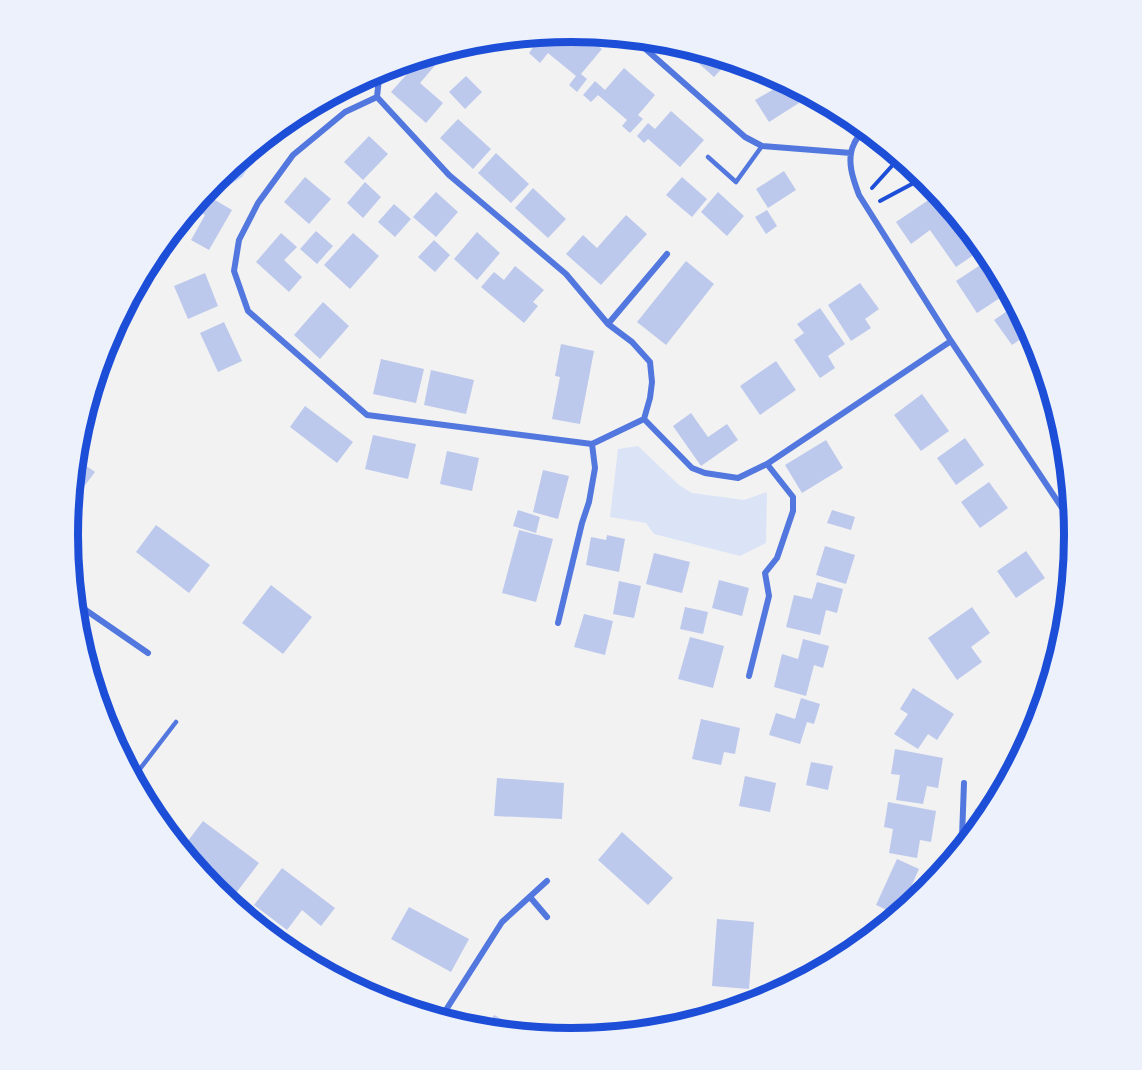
<svg xmlns="http://www.w3.org/2000/svg" width="1142" height="1070" viewBox="0 0 1142 1070" font-family="Jost,sans-serif">
  <rect width="100%" height="100%" fill="#f2f2f2"/>
  <path fill="#dbe4f7" d="M 638,446 L 679,485 L 692,493 L 744,500 L 767,492 L 766,543 L 740,556 L 654,534 L 646,523 L 610,517 L 618,449 Z"/>
  <path fill="#bfd3fe" d="M 269,135 L 242,177 L 229,185 L 218,181 L 217,177 Z"/>
  <path fill="#bdc9ec" d="M 565,32 L 580,32 L 602,49 L 581,74 L 587,79 L 577,92 L 569,85 L 576,76 L 548,53 L 540,63 L 529,53 L 543,34 L 555,44 Z
    M 676,43 L 703,52 L 730,60 L 714,77 Z
    M 429,55 L 438,62 L 420,83 L 443,103 L 426,123 L 391,92 L 423,56 Z
    M 624,68 L 655,95 L 638,115 L 643,119 L 630,133 L 622,126 L 627,120 L 598,95 L 591,102 L 583,95 L 595,81 L 605,90 Z
    M 466,76 L 482,92 L 465,109 L 449,92 Z
    M 786,82 L 799,103 L 769,122 L 755,100 Z
    M 671,111 L 704,140 L 680,167 L 648,139 L 644,143 L 637,136 L 648,123 L 655,129 Z
    M 458,119 L 491,149 L 473,169 L 440,138 Z
    M 369,136 L 388,154 L 363,180 L 344,162 Z
    M 496,153 L 529,184 L 511,203 L 478,173 Z
    M 784,171 L 796,190 L 768,208 L 756,189 Z
    M 305,177 L 331,199 L 309,224 L 284,202 Z
    M 682,177 L 707,199 L 692,217 L 666,195 Z
    M 365,182 L 381,197 L 363,218 L 347,203 Z
    M 533,188 L 566,219 L 548,238 L 515,208 Z
    M 436,192 L 458,212 L 436,237 L 413,217 Z
    M 718,192 L 744,216 L 727,236 L 701,212 Z
    M 203,193 L 232,210 L 209,250 L 191,240 L 205,215 L 192,208 Z
    M 939,193 L 984,248 L 956,267 L 930,230 L 911,244 L 896,222 Z
    M 394,204 L 411,219 L 395,237 L 378,222 Z
    M 767,210 L 777,226 L 766,234 L 755,217 Z
    M 626,215 L 647,234 L 601,285 L 566,254 L 583,235 L 597,248 Z
    M 316,231 L 333,246 L 317,264 L 300,249 Z
    M 477,232 L 500,253 L 477,280 L 454,259 Z
    M 281,233 L 297,247 L 284,260 L 302,277 L 289,292 L 256,262 Z
    M 353,233 L 379,256 L 350,289 L 324,265 Z
    M 434,240 L 450,255 L 435,272 L 418,257 Z
    M 991,258 L 1009,292 L 977,313 L 956,281 Z
    M 686,261 L 714,284 L 666,345 L 637,322 Z
    M 515,266 L 544,290 L 533,302 L 538,306 L 524,323 L 481,287 L 494,272 L 504,280 Z
    M 205,273 L 218,306 L 188,319 L 174,286 Z
    M 860,283 L 879,309 L 865,319 L 871,328 L 851,341 L 828,305 Z
    M 323,302 L 349,326 L 320,359 L 294,335 Z
    M 1016,305 L 1031,332 L 1012,345 L 994,320 Z
    M 820,308 L 845,344 L 828,356 L 835,368 L 820,378 L 794,340 L 804,333 L 797,324 Z
    M 224,322 L 242,361 L 218,372 L 200,333 Z
    M 561,344 L 594,351 L 580,424 L 552,419 L 560,377 L 555,376 Z
    M 1037,344 L 1050,388 L 1048,389 L 1031,363 L 1038,358 L 1031,348 Z
    M 381,359 L 424,369 L 416,403 L 373,394 Z
    M 776,361 L 796,390 L 760,415 L 740,386 Z
    M 431,370 L 474,380 L 466,414 L 424,405 Z
    M 922,394 L 949,431 L 921,451 L 894,415 Z
    M 1052,396 L 1062,426 L 1059,428 L 1042,403 Z
    M 305,406 L 353,442 L 337,463 L 290,427 Z
    M 691,413 L 708,437 L 727,424 L 738,440 L 701,466 L 673,426 Z
    M 373,435 L 416,444 L 408,479 L 365,469 Z
    M 965,438 L 984,465 L 956,485 L 937,458 Z
    M 826,440 L 843,468 L 802,493 L 785,465 Z
    M 447,451 L 479,458 L 472,491 L 440,484 Z
    M 75,458 L 95,472 L 70,505 Z
    M 543,470 L 569,476 L 558,519 L 533,512 Z
    M 989,482 L 1008,508 L 980,528 L 961,502 Z
    M 518,510 L 540,517 L 536,533 L 513,526 Z
    M 832,510 L 855,517 L 851,530 L 827,523 Z
    M 156,525 L 210,565 L 189,593 L 136,552 Z
    M 519,530 L 553,539 L 536,602 L 502,593 Z
    M 607,535 L 625,539 L 619,572 L 586,565 L 591,537 L 606,540 Z
    M 825,546 L 855,555 L 846,584 L 816,575 Z
    M 1026,551 L 1045,578 L 1016,598 L 997,571 Z
    M 654,553 L 690,562 L 682,593 L 646,584 Z
    M 719,580 L 749,588 L 742,616 L 712,608 Z
    M 619,581 L 641,586 L 634,618 L 613,614 Z
    M 817,582 L 843,589 L 837,613 L 826,610 L 820,635 L 786,627 L 794,595 L 812,599 Z
    M 271,585 L 312,617 L 283,654 L 242,623 Z
    M 685,607 L 708,612 L 703,634 L 680,629 Z
    M 972,607 L 990,633 L 971,647 L 982,662 L 957,680 L 928,638 Z
    M 584,614 L 613,621 L 605,655 L 574,647 Z
    M 690,637 L 724,646 L 713,688 L 678,679 Z
    M 803,639 L 829,646 L 823,668 L 814,665 L 806,696 L 774,687 L 782,654 L 798,659 Z
    M 913,688 L 954,714 L 937,740 L 928,734 L 918,749 L 894,734 L 908,714 L 900,709 Z
    M 801,698 L 820,704 L 814,724 L 807,722 L 800,744 L 769,735 L 776,713 L 795,719 Z
    M 701,719 L 740,728 L 735,754 L 724,752 L 721,765 L 692,759 Z
    M 895,749 L 943,758 L 938,788 L 927,786 L 923,804 L 896,800 L 900,775 L 891,774 Z
    M 811,762 L 833,766 L 828,790 L 806,785 Z
    M 745,776 L 776,783 L 770,812 L 739,806 Z
    M 497,778 L 564,783 L 562,819 L 494,816 Z
    M 1006,784 L 989,815 L 984,822 L 974,810 Z
    M 888,802 L 936,811 L 931,842 L 920,840 L 917,858 L 889,853 L 893,829 L 884,827 Z
    M 203,821 L 259,863 L 236,893 L 181,850 Z
    M 622,832 L 673,878 L 648,905 L 598,860 Z
    M 897,859 L 919,869 L 907,896 L 916,900 L 898,915 L 876,905 Z
    M 282,868 L 335,908 L 321,926 L 302,910 L 287,930 L 254,905 Z
    M 409,907 L 469,939 L 451,972 L 391,939 Z
    M 717,919 L 754,922 L 749,989 L 712,986 Z
    M 494,1015 L 530,1034 L 486,1030 Z"/>
  <g fill="none" stroke-linecap="round" stroke-linejoin="round">
    <path stroke="#1d4ed8" stroke-width="4" d="M 872,188 L 900,157
      M 880,201 L 925,177"/>
    <path stroke="#5277de" stroke-width="4.5" d="M 708,157 L 736,182 L 762,146
      M 133,778 L 176,722"/>
    <path stroke="#5277de" stroke-width="6" d="M 632,37 L 745,137 L 762,146 L 851,153
      M 377,97 L 380,69
      M 866,129 C 862,133 856,138 854,144 C 846,160 853,179 859,195 L 951,341 L 1074,526
      M 608,324 L 667,254
      M 644,419 L 592,444 L 367,415 L 248,311 L 234,271 L 239,240 L 258,203 L 293,155 L 345,112 L 377,97 L 449,175 L 566,274 L 608,324 L 632,342 L 650,362 L 652,382 L 650,398 L 644,419 L 692,468 L 705,473 L 738,478 L 767,464 L 951,341
      M 74,602 L 148,653
      M 558,623 L 582,523 L 589,502 L 595,468 L 592,444
      M 749,676 L 769,596 L 765,573 L 777,558 L 793,511 L 793,497 L 767,464
      M 955,857 L 962,837 L 964,783
      M 530,897 L 547,917
      M 437,1018 L 444,1013 L 502,922 L 547,881"/>
  </g>
  <path d="M0 0H1142V1070H0ZM78 535a493 493 0 1 1 986 0a493 493 0 1 1-986 0Z" fill="#edf1fc" fill-rule="evenodd"/>
  <path fill="none" stroke="#1d4ed8" stroke-width="8" d="M78 535a493 493 0 1 1 986 0a493 493 0 1 1-986 0Z"/>
</svg>
